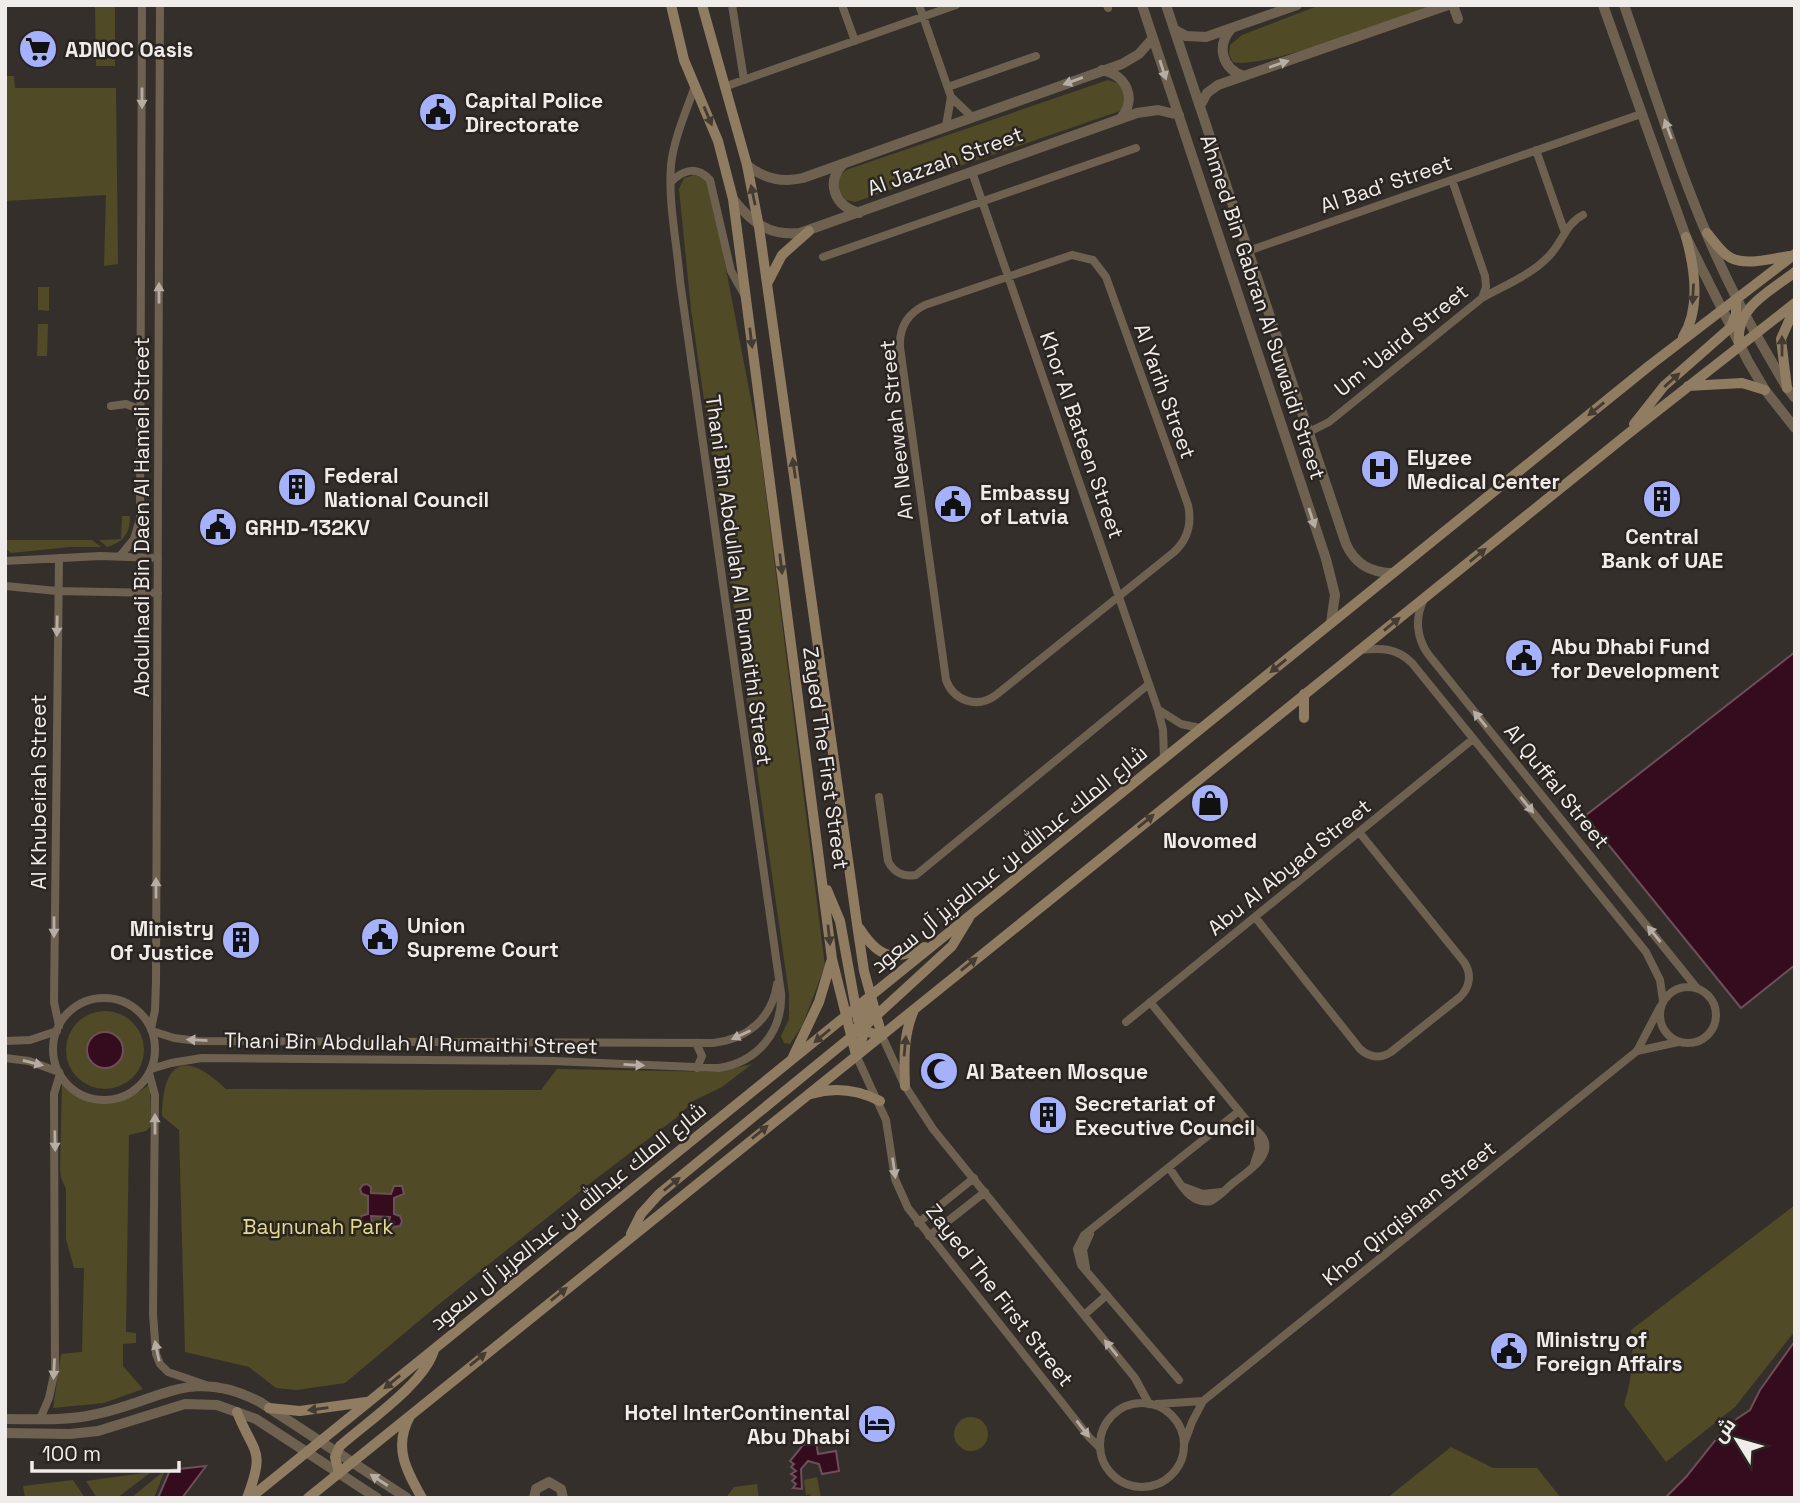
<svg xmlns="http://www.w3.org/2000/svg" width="1800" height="1503" viewBox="0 0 1800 1503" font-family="'Space Grotesk',Cairo,sans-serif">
  <rect width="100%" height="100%" fill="#352f2c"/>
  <path fill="#504a26" d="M 95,5 L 115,5 L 115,66 L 96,66 Z
    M 1320,5 L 1433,5 C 1399,19 1262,70 1233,62 L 1229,54 L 1230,45 L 1242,35 Z
    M 5,76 L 14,76 L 15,88 L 116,88 L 118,264 L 104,266 L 106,195 L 5,201 Z
    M 1108,80 L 1123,85 L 1127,100 L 1120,111 L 855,202 L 846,200 L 837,191 L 839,177 L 846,170 Z
    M 694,175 L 703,178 L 710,185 L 760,447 L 825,966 L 802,1026 L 790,1044 L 784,1043 L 781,1036 L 789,1019 L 789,994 L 691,309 L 679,189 L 684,178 Z
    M 38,287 L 49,287 L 49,311 L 38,310 Z
    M 38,324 L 48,324 L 47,356 L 37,356 Z
    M 122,516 L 130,516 C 130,533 124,542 107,547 L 99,540 L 121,539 Z
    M 5,540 L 92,540 L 101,547 L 70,547 L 11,553 L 5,548 Z
    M66 1050a39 39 0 1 1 78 0a39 39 0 1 1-78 0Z
    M 752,1064 L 722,1087 L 693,1101 L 676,1118 L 589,1184 L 438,1305 L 345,1383 L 297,1390 L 276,1388 L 249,1367 L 185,1352 L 179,1130 L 162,1116 C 163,1060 185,1050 226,1089 L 541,1090 L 557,1069 L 720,1072 Z
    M 62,1084 C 94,1112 118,1109 150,1084 L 151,1126 L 146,1131 L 129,1135 L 126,1332 L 136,1333 L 136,1343 L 123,1344 L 123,1366 L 143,1389 L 104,1403 L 53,1408 L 61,1354 L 82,1352 L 84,1268 L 74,1268 L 66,1239 L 66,1189 L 61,1178 L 60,1168 Z
    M 1795,1205 L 1795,1331 L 1735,1407 L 1666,1462 L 1624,1405 C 1632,1379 1634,1356 1631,1330 Z
    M954 1434a17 17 0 1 1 34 0a17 17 0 1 1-34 0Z
    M 1451,1447 L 1493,1468 L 1537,1468 L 1561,1498 L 1387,1498 Z
    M 165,1470 L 154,1498 L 131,1498 Z
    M 151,1472 L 117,1498 L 97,1498 L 86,1481 Z
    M 817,1477 L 821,1498 L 811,1498 L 810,1494 L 806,1495 L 804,1480 Z
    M 73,1480 L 85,1498 L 25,1498 L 23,1486 Z
    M 757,1484 L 759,1498 L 726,1498 L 734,1487 Z"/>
  <path fill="#340c1e" stroke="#6c4f5b" stroke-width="2" d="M 1795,652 L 1795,965 L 1741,1008 L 1585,816 Z
    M87 1050a18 18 0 1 1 36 0a18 18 0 1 1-36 0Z
    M 367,1184 L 371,1187 L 371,1193 L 391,1194 L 394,1186 L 402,1186 L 404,1194 L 394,1198 L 394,1214 L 400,1216 L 402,1221 L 400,1226 L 392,1227 L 389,1223 L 390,1217 L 371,1216 L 372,1223 L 366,1227 L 360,1224 L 361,1216 L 368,1214 L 368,1196 L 362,1194 L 360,1189 L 363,1185 Z
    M 1795,1341 L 1795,1498 L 1665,1498 L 1686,1477 L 1718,1437 L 1735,1420 L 1750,1410 L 1760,1390 Z
    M 816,1441 L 818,1454 L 836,1451 L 839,1471 L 822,1474 L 819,1464 L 808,1461 L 801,1469 L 802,1489 L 793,1488 L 796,1484 L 792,1481 L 796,1477 L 791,1474 L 796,1471 L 791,1467 L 794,1464 L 790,1461 L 803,1445 Z
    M 206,1466 L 182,1498 L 158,1498 L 170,1470 Z"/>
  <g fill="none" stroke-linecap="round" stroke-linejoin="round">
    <path stroke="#6e6150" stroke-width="8" d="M 732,5 L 744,80
      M 842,5 L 855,41
      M 919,5 L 951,97 L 972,117
      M 1107,5 L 1108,8
      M 724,87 L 956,5
      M 948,87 L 1036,56
      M 946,126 L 951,97
      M 1536,150 L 1565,233
      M 972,172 L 1158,710 L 1163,730 L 1164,758
      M 671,182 C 684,169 697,166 710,180 L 731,271 L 745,296
      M 1248,251 L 1641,114
      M 1072,255 L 1093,260 L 1106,277 L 1188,505 C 1192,523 1188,539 1174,552 L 996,695 C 977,709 954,701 946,680 L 900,347 C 899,328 907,314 925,305 Z
      M 823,257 L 1136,148
      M 1482,298 C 1503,286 1531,275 1548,257 C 1562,244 1565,224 1583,215
      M 111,406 L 126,404 L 141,410
      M 1309,432 L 1329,422 L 1482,298 L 1486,287 L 1485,276 L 1452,180
      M 120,556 L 134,539 L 140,519 L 142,5
      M 59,558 L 54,1002 L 59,1026
      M 5,561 L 100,556 L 158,558
      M 5,586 L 57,591 L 158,593
      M 1424,599 C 1415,617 1416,637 1428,654 L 1696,987
      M 1359,650 C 1380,648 1396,647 1412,663 L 1646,952 L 1660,980 L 1663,1001
      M 1159,710 L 1181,724 L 1200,728
      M 879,797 L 888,861 C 894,873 903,877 916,875 L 1149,684
      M 1255,917 L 1360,1049 C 1370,1058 1380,1059 1391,1052 L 1460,997 C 1470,987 1472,974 1464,962 L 1359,832
      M1660 1015a28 28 0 1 1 56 0a28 28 0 1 1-56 0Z
      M53 1049a51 51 0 1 1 102 0a51 51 0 1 1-102 0Z
      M 1150,1002 L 1252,1127 C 1284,1149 1251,1169 1233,1183 C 1226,1189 1220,1196 1211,1201 C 1189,1205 1181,1183 1169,1168
      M 1126,1022 L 1473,739
      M 151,1029 L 155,1010 L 156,982 L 160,5
      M 152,1031 L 174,1038 L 198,1041 L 713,1043 C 747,1039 772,1019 777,984
      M 882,1036 L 905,1086 L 933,1129 L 1135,1378 L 1149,1404
      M 5,1041 L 30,1040 L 57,1031
      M 696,1043 L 702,1056 L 697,1068
      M 1637,1051 L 1678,1042
      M 856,1055 L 886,1120 L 895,1179 L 908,1208 L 1089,1437 L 1100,1448
      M 5,1058 L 29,1061 L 59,1072
      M 151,1069 L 171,1063 L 202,1058 L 553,1061 L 719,1068 C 757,1062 783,1032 781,993 L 680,281 C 677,243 668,203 671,165 C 674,138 686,112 695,86
      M 149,1073 L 155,1095 L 153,1314 L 156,1354 L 160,1364 L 168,1372 L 206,1385
      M 1254,1164 L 1259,1149 L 1257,1136
      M 1184,1187 L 1203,1194 L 1221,1192
      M 918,1223 L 974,1178
      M 929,1236 L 985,1192
      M 1086,1268 L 1083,1250 L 1090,1234
      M 1084,1315 L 1107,1295
      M 1179,1380 L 1081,1265 L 1077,1249 L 1084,1235 L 1239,1111
      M1100 1445a42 42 0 1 1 84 0a42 42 0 1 1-84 0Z
      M 1157,1404 L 1203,1401
      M 40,1419 L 49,1398 L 55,1370 L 54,1094 L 60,1074
      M 1184,1444 L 1192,1422 L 1203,1401 L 1637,1051 L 1660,1007"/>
    <path stroke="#6e6150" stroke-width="10" d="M 1142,5 L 1326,559 L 1335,595 L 1331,623
      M 1166,5 L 1346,544 C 1355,564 1371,573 1393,573
      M 1453,5 L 1458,19
      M 1603,5 L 1686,237 L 1748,361 L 1765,390 L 1795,428
      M 1624,5 C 1659,104 1689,206 1737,299 C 1752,329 1770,358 1787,388 L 1795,398
      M 1231,29 C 1216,46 1222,69 1244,76
      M 1175,30 L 1186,36 L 1206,37 L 1297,5
      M 1102,70 C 1127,75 1137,99 1121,118
      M 1200,106 L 1207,93 L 1218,85 L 1448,5
      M 843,164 C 825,183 835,206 859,213
      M 747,165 C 764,179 782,183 803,178 L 1122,64 L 1139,54 L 1153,38
      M 733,199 C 752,223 769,236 800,233 L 1137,113 L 1158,110 L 1179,115
      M 5,1419 C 34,1419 64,1421 92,1415 C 158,1403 189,1365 260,1402 L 407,1498
      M 5,1433 L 70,1434 L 98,1431 L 185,1404 L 217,1405 L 256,1419 L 377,1498
      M 534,1498 L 536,1489 L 549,1482 L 561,1489 L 563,1498"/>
    <path stroke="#907c61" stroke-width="10" d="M 671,5 L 684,60 L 718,141 L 733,199 L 832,959 L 856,1055
      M 702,5 L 747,165 L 759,227 L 857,924 L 864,971 L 882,1036
      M 1707,233 C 1714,241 1721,253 1731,258 C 1747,266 1773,258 1790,256
      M 768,282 L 782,255 L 809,231
      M 1683,337 C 1701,308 1695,269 1686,237
      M 1739,345 C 1735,307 1768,293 1795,272
      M 1688,386 L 1742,383 L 1765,390
      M 1787,388 L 1781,339 L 1795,307
      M 1634,424 L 1664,386 L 1730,328 L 1736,314 L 1736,299
      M 1304,718 L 1304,694
      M 827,890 L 840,921 L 858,1020 L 868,1032 L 882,1036
      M 860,929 C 880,960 893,960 925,947
      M 857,1053 L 867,1024 L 952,946 L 969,918
      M 793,1057 L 819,1002 L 831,962
      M 905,1086 C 904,1060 903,1035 914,1010
      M 811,1094 C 834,1087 858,1090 880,1101
      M 631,1234 L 641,1214 L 659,1194 L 851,1037 L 864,1018 L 870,998
      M 269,1408 L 300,1411 L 366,1402
      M 237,1412 C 254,1455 266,1448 247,1498
      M 410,1416 C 393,1447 406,1470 422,1498
      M 339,1473 L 335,1457 L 340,1446 C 367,1422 425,1383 434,1350
      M 250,1498 L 1649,366 L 1795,254
      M 308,1498 L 1629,433 L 1795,303"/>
  </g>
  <defs><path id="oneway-solid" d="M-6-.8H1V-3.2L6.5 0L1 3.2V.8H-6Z" transform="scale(1.75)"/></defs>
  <g fill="#b6ada5">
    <use href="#oneway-solid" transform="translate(1279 64) rotate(-19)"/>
    <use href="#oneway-solid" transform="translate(1163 70) rotate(72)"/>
    <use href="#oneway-solid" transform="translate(1073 81) rotate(160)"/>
    <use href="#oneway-solid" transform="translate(142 98) rotate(90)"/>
    <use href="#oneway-solid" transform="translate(1668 129) rotate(-110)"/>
    <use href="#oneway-solid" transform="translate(159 293) rotate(-90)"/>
    <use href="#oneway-solid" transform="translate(1312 518) rotate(72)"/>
    <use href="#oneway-solid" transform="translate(57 626) rotate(91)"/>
    <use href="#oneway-solid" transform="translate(1480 719) rotate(-129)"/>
    <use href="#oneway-solid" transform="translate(1527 805) rotate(51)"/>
    <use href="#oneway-solid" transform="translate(156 888) rotate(-90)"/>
    <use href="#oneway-solid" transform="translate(54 927) rotate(90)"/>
    <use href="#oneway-solid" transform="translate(1654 934) rotate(-129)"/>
    <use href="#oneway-solid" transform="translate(741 1035) rotate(155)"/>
    <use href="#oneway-solid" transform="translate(197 1040) rotate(-177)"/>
    <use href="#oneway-solid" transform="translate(33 1063) rotate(14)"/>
    <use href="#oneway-solid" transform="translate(634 1065) rotate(3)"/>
    <use href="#oneway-solid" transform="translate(155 1124) rotate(-90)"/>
    <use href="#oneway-solid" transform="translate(55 1141) rotate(89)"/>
    <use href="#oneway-solid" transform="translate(894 1168) rotate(82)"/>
    <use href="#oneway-solid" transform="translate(1111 1348) rotate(-129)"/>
    <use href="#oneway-solid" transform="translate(157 1351) rotate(-102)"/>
    <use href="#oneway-solid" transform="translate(54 1369) rotate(93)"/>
    <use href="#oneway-solid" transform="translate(1083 1429) rotate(52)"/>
    <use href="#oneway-solid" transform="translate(379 1480) rotate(-147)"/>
  </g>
  <g fill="#443b32">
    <use href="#oneway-solid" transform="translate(708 116) rotate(67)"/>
    <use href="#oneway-solid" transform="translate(753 195) rotate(-102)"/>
    <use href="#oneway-solid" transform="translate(1693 294) rotate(93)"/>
    <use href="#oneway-solid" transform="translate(751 338) rotate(83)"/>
    <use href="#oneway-solid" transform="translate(1782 346) rotate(-90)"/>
    <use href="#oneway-solid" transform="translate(1672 380) rotate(-42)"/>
    <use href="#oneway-solid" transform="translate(1596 409) rotate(141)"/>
    <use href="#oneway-solid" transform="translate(794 468) rotate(-98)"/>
    <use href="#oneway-solid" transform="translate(1478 555) rotate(-39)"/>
    <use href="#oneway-solid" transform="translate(781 564) rotate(83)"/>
    <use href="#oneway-solid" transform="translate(1392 624) rotate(-39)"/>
    <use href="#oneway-solid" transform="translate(1278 666) rotate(141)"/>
    <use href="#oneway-solid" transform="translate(1146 821) rotate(-39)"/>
    <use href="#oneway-solid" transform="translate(829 935) rotate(84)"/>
    <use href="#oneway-solid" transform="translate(969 964) rotate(-39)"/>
    <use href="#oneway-solid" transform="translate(822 1036) rotate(140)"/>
    <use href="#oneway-solid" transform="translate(905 1046) rotate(-85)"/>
    <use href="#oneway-solid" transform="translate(760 1132) rotate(-39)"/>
    <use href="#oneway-solid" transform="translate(672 1184) rotate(-39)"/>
    <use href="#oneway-solid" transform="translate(559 1294) rotate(-39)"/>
    <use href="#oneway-solid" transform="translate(478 1359) rotate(-39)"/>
    <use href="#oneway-solid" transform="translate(392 1382) rotate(141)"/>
    <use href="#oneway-solid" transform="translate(318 1409) rotate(172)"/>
  </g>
  <defs>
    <symbol id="supermarket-disc" viewBox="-11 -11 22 22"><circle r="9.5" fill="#a6b1fc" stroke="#2b2522"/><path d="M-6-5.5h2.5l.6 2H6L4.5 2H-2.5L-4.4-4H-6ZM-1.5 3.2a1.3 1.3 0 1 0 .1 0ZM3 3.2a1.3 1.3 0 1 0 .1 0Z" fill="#111"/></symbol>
    <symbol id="civic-disc" viewBox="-11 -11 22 22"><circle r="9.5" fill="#a6b1fc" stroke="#2b2522"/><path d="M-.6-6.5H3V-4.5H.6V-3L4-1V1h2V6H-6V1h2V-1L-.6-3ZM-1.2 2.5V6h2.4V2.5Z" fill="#111"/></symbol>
    <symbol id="hospital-disc" viewBox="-11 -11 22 22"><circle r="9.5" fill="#a6b1fc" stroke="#2b2522"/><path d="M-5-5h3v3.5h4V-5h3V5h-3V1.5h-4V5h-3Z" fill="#111"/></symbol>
    <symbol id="building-disc" viewBox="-11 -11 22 22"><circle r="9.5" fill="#a6b1fc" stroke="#2b2522"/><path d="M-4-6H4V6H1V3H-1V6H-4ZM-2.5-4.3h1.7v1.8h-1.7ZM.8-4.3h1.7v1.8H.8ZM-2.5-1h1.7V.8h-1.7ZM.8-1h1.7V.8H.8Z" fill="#111"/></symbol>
    <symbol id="shop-disc" viewBox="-11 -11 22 22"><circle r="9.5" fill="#a6b1fc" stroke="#2b2522"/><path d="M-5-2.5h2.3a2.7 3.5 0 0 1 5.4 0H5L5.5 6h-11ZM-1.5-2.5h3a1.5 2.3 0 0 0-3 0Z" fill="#111"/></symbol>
    <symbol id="mosque-disc" viewBox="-11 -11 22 22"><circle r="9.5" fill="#a6b1fc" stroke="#2b2522"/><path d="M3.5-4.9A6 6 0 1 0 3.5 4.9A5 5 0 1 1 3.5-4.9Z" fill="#111"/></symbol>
    <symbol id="hotel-disc" viewBox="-11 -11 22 22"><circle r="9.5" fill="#a6b1fc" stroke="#2b2522"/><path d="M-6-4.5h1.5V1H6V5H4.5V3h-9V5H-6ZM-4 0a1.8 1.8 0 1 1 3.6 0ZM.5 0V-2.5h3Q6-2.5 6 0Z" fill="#111"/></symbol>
  </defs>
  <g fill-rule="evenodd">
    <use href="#supermarket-disc" x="16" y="27" width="44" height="44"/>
    <use href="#civic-disc" x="416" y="90" width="44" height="44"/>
    <use href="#hospital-disc" x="1358" y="447" width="44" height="44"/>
    <use href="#building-disc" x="275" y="465" width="44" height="44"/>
    <use href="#building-disc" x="1640" y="477" width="44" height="44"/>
    <use href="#civic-disc" x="931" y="482" width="44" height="44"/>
    <use href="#civic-disc" x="196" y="505" width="44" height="44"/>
    <use href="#civic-disc" x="1502" y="636" width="44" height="44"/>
    <use href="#shop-disc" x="1188" y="781" width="44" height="44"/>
    <use href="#civic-disc" x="358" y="915" width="44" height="44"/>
    <use href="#building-disc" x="219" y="918" width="44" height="44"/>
    <use href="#mosque-disc" x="917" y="1049" width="44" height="44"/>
    <use href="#building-disc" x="1026" y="1093" width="44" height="44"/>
    <use href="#civic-disc" x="1487" y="1329" width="44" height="44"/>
    <use href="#hotel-disc" x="855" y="1402" width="44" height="44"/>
  </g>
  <g text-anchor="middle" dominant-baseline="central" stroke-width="5" stroke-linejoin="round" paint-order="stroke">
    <g font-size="21" font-weight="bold" fill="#f0ecea" stroke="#2b2522" text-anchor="start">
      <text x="65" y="49">ADNOC Oasis</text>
      <text x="465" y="100">Capital Police<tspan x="465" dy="24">Directorate</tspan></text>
      <text x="1407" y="457">Elyzee<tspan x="1407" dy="24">Medical Center</tspan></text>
      <text x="324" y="475">Federal<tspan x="324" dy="24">National Council</tspan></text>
      <text x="980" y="492">Embassy<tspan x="980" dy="24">of Latvia</tspan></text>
      <text x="245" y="527">GRHD-132KV</text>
      <text x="1662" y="536" text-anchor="middle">Central<tspan x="1662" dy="24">Bank of UAE</tspan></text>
      <text x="1551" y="646">Abu Dhabi Fund<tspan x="1551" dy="24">for Development</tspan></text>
      <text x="1210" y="840" text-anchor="middle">Novomed</text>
      <text x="407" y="925">Union<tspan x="407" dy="24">Supreme Court</tspan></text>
      <text x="214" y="928" text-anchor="end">Ministry<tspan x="214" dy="24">Of Justice</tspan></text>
      <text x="966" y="1071">Al Bateen Mosque</text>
      <text x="1075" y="1103">Secretariat of<tspan x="1075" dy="24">Executive Council</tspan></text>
      <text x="1536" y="1339">Ministry of<tspan x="1536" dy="24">Foreign Affairs</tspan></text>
      <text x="850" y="1412" text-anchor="end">Hotel InterContinental<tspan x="850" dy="24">Abu Dhabi</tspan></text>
    </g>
    <g font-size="21" fill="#f0ecea" stroke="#2b2522">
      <text transform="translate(945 161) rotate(-20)">Al Jazzah Street</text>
      <text transform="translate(1386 184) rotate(-19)">Al Bad' Street</text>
      <text transform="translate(1263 307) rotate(72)">Ahmed Bin Gabran Al Suwaidi Street</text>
      <text transform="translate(1401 340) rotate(-39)">Um 'Uaird Street</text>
      <text transform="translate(1165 391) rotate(70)">Al Yarih Street</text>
      <text transform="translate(896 430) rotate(-96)">An Neewah Street</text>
      <text transform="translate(1082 435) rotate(71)">Khor Al Bateen Street</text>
      <text transform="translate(141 517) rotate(-90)">Abdulhadi Bin Daen Al Hameli Street</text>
      <text transform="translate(739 580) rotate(82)">Thani Bin Abdullah Al Rumaithi Street</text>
      <text transform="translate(826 758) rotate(82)">Zayed The First Street</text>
      <text transform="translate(1557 786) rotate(51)">Al Quffal Street</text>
      <text transform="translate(38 792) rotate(-90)">Al Khubeirah Street</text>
      <text transform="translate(1009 859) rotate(-39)">شارع الملك عبدالله بن عبدالعزيز آل سعود</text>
      <text transform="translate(1289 867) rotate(-39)">Abu Al Abyad Street</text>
      <text transform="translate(411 1043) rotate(1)">Thani Bin Abdullah Al Rumaithi Street</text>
      <text transform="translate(1409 1213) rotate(-39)">Khor Qirqishan Street</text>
      <text transform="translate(568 1216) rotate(-39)">شارع الملك عبدالله بن عبدالعزيز آل سعود</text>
      <text transform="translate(1000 1295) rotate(52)">Zayed The First Street</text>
    </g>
    <g font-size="21" fill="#e5d98c" stroke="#2b2522">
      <text x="318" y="1226">Baynunah Park</text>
    </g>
  </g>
  <rect width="1800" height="1503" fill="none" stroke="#f0ecea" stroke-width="14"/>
  <g transform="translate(1737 1440) rotate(307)" stroke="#2b2522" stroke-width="5" paint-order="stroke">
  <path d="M0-5L12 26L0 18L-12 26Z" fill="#f0ecea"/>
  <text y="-10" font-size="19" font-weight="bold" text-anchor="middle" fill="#f0ecea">ش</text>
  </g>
  <path d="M32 1461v10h147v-10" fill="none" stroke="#f0ecea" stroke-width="3.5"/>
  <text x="42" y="1461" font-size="21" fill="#f0ecea" stroke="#2b2522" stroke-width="5" paint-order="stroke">100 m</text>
</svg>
